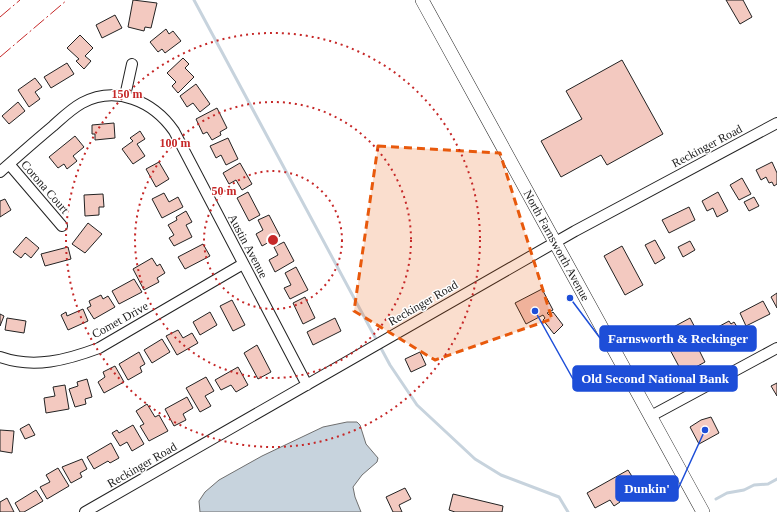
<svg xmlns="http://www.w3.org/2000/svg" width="777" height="512" viewBox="0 0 777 512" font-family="'Times New Roman',serif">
  <rect width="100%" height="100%" fill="#fff"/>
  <path fill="#c7d3dd" stroke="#6f6f6f" d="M 347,422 L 357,422 L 360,425 L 366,444 L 378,458 L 377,462 L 362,475 L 353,487 L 355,497 L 361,512 L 200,512 L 199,501 L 205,492 L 219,480 L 262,456 L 323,427 Z"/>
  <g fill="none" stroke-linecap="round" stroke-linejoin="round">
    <path stroke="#c7d3dd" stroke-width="3" d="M 194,0 L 390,365 L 417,405 L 475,459 L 501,475 L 559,497 L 568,512
      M 716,499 L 727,493 L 744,490 L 754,485 L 768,484 L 777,479"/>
  </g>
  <path fill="#f3c9c0" stroke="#222" d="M 133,0 L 157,3 L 151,28 L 145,27 L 144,31 L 128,27 Z
    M 726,0 L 743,0 L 752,17 L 740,24 Z
    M 115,15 L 122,28 L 102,38 L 96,25 Z
    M 166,29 L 169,34 L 173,31 L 181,41 L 165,53 L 162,49 L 158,52 L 150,42 Z
    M 80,35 L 93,48 L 85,56 L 91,61 L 84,69 L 76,61 L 79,59 L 67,48 Z
    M 183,58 L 189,64 L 185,68 L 194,77 L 178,93 L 172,86 L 176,82 L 167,73 Z
    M 622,60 L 663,134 L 607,165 L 601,155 L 561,177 L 541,141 L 582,119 L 566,91 Z
    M 67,63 L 74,74 L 51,88 L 44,77 Z
    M 35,78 L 42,87 L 35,92 L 40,99 L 29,107 L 18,90 Z
    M 196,84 L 210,104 L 200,112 L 193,103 L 187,107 L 180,96 Z
    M 18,102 L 25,111 L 9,124 L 2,116 Z
    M 217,108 L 227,128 L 220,132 L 221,135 L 212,140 L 207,132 L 203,134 L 196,119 Z
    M 114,123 L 115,138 L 95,140 L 95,134 L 92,134 L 92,125 Z
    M 140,131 L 145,139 L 137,144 L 145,156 L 133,164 L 122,149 L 133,141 L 130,138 Z
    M 75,136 L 84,147 L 73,156 L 77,161 L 67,169 L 64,164 L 58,168 L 49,157 Z
    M 228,138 L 238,159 L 226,165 L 221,155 L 216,158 L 210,146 Z
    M 159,162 L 169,179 L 156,187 L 146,169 Z
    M 772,162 L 777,173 L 777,184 L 774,186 L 772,182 L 769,183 L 766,177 L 761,180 L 756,170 Z
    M 240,163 L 252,184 L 242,190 L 236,180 L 229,184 L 223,173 Z
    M 742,178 L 751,194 L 739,200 L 730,185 Z
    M 248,192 L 260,215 L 249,221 L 237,198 Z
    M 718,192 L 728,211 L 717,217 L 713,208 L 707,211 L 702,201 Z
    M 164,193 L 169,202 L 178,197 L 183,207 L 162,218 L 152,199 Z
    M 103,194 L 104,207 L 99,207 L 99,215 L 85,216 L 84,195 Z
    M 754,197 L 759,206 L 749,211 L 744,202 Z
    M 5,199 L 11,210 L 0,217 L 0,201 Z
    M 689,207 L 695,220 L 669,233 L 662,220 Z
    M 186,211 L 192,222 L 186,225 L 192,237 L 174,246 L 169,238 L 174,235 L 168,225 L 177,220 L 176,217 Z
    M 269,215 L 280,236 L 262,246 L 256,234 L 263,230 L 258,220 Z
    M 88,223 L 102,234 L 85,253 L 72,244 Z
    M 26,237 L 39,248 L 31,258 L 25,253 L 21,258 L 13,252 Z
    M 655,240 L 665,258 L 655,264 L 645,245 Z
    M 690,241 L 695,250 L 683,257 L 678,247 Z
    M 284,242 L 294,261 L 275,272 L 269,260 L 278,255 L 274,247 Z
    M 203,244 L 210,256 L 185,269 L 178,257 Z
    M 622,246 L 643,285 L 625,295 L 604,256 Z
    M 68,247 L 71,259 L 45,266 L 41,254 Z
    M 152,258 L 157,266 L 160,264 L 165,273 L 157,278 L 159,282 L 144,290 L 133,269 Z
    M 296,267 L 308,290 L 290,299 L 284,288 L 291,285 L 285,273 Z
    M 134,279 L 142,292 L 119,304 L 112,291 Z
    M 542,289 L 553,310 L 547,313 L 549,315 L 553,312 L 563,325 L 554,334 L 543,320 L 545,318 L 543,315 L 526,324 L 515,303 Z
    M 777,293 L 777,308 L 771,297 Z
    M 101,295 L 103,299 L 108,296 L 115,307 L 94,319 L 87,308 L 91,306 L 89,301 Z
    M 305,297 L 315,318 L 303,324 L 293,303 Z
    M 232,300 L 245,325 L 233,331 L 220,306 Z
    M 763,301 L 770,314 L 746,326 L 740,313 Z
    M 83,309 L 88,321 L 68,330 L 61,315 L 66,312 L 67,316 Z
    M 210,312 L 217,325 L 200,335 L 193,322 Z
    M 0,314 L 4,316 L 0,326 Z
    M 7,318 L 26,321 L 24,333 L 5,330 Z
    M 335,318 L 341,331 L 313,345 L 307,332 Z
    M 690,318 L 701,339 L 695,342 L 705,362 L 683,374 L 669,348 L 675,344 L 668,330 Z
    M 729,321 L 731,324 L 734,322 L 739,330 L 713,345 L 707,333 Z
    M 178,330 L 183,338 L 192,333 L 198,343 L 177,355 L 166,336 Z
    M 162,339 L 170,352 L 152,363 L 144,350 Z
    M 257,345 L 271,372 L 258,379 L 244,353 Z
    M 139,352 L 145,364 L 140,367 L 142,372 L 128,380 L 119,364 Z
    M 420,352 L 426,365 L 411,372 L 405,359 Z
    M 115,366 L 124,382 L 104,393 L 98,382 L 105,377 L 103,372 Z
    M 238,367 L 248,385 L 236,392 L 231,385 L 221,390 L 215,380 Z
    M 206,377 L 214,391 L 205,396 L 211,406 L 200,412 L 186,388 Z
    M 87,379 L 92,397 L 85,399 L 86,404 L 75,407 L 69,389 L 78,386 L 77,382 Z
    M 777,383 L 777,396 L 771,386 Z
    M 65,385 L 69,409 L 46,413 L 44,398 L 55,396 L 53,387 Z
    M 187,397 L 193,408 L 183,414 L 186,420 L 174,426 L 165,409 Z
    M 147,404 L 155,417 L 159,415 L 168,431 L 149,441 L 140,426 L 144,424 L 136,411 Z
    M 711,417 L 719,433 L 699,444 L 690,427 L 701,420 Z
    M 29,424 L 35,435 L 25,439 L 20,429 Z
    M 133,425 L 144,444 L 132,451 L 127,442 L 120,446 L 112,433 L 117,430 L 119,433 Z
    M 0,430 L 14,431 L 12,453 L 0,451 Z
    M 111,443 L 119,458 L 110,463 L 108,461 L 94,469 L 87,457 Z
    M 82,459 L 87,469 L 80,473 L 82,477 L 71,483 L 62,467 Z
    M 58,468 L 69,486 L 47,499 L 40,487 L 50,482 L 46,475 Z
    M 628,470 L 638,486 L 617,498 L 620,502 L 614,506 L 610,500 L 595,508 L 587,493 Z
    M 405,488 L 411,499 L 399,505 L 402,512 L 393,512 L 386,497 Z
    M 36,490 L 43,501 L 24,512 L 20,512 L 15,503 Z
    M 453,494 L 503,506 L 502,512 L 455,512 L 449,510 Z
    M 7,498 L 14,512 L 0,512 L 0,502 Z"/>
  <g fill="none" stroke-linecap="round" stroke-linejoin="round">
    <defs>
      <path id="minor" d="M 125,96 L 132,64
        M 9,164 L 62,226
        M 0,172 C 18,156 35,141 53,126 C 62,118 71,109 82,103 C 116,85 153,101 174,131 L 307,385
        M 0,357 C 34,369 67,360 99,348 L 243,264
        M 651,416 L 777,348
        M 85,512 L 575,231 L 777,123"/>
      <g id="major">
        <path id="s1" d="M 422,0 L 703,512"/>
      </g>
    </defs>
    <use href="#minor" stroke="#222" stroke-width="12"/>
    <use href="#major" stroke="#222" stroke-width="14"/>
    <use href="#minor" stroke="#fff" stroke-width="10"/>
    <use href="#major" stroke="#fff" stroke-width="13"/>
    <path stroke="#c62828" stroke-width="1" stroke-dasharray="14 3 2 3" stroke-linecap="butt" d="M 0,17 L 20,0
      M 0,57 L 67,0"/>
  </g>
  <path fill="#e8590c" fill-opacity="0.2" stroke="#e8590c" stroke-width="3" stroke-dasharray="8 5" stroke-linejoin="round" d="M 378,146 L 500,153 L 552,319 L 435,360 L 354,311 Z"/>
  <g fill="none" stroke="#c62828" stroke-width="2" stroke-dasharray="2 4">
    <circle cx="273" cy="240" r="69"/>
    <circle cx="273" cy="240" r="138"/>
    <circle cx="273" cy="240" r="207"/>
  </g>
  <g text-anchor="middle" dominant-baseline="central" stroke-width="3" stroke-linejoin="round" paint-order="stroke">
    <g font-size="12" fill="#222" stroke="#fff">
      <text transform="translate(707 146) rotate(-28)">Reckinger Road</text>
      <text transform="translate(45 187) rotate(49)">Corona Court</text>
      <text transform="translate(248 246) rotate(62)">Austin Avenue</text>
      <text stroke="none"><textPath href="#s1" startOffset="280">North Farnsworth Avenue</textPath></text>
      <text transform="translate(423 303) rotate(-30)">Reckinger Road</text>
      <text transform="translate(120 320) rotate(-29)">Comet Drive</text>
      <text transform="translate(142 465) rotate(-30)">Reckinger Road</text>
    </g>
  </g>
  <circle cx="273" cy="240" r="6" fill="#c62828" stroke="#fff" stroke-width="2"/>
  <g font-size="12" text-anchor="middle" font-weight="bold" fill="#c62828" stroke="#fff" stroke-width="3" stroke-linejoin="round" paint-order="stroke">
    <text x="127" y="98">150 m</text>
    <text x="175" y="147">100 m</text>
    <text x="224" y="195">50 m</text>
  </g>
  <path fill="none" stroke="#1d4ed8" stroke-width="1.5" d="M570 298L600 338M535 311L573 379M705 430L678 489"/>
  <g fill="#1d4ed8" stroke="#fff" stroke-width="1.5">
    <circle cx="570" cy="298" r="4"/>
    <circle cx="535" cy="311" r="4"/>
    <circle cx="705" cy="430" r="4"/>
  </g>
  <g fill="#1d4ed8" stroke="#1d4ed8" stroke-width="1.5">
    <rect x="600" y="326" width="156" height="25" rx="4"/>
    <rect x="573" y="366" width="164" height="25" rx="4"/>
    <rect x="616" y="476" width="62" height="25" rx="4"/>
  </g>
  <g font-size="13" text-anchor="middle" font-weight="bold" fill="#fff">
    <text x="678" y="343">Farnsworth &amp; Reckinger</text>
    <text x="655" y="383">Old Second National Bank</text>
    <text x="647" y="493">Dunkin'</text>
  </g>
</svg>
